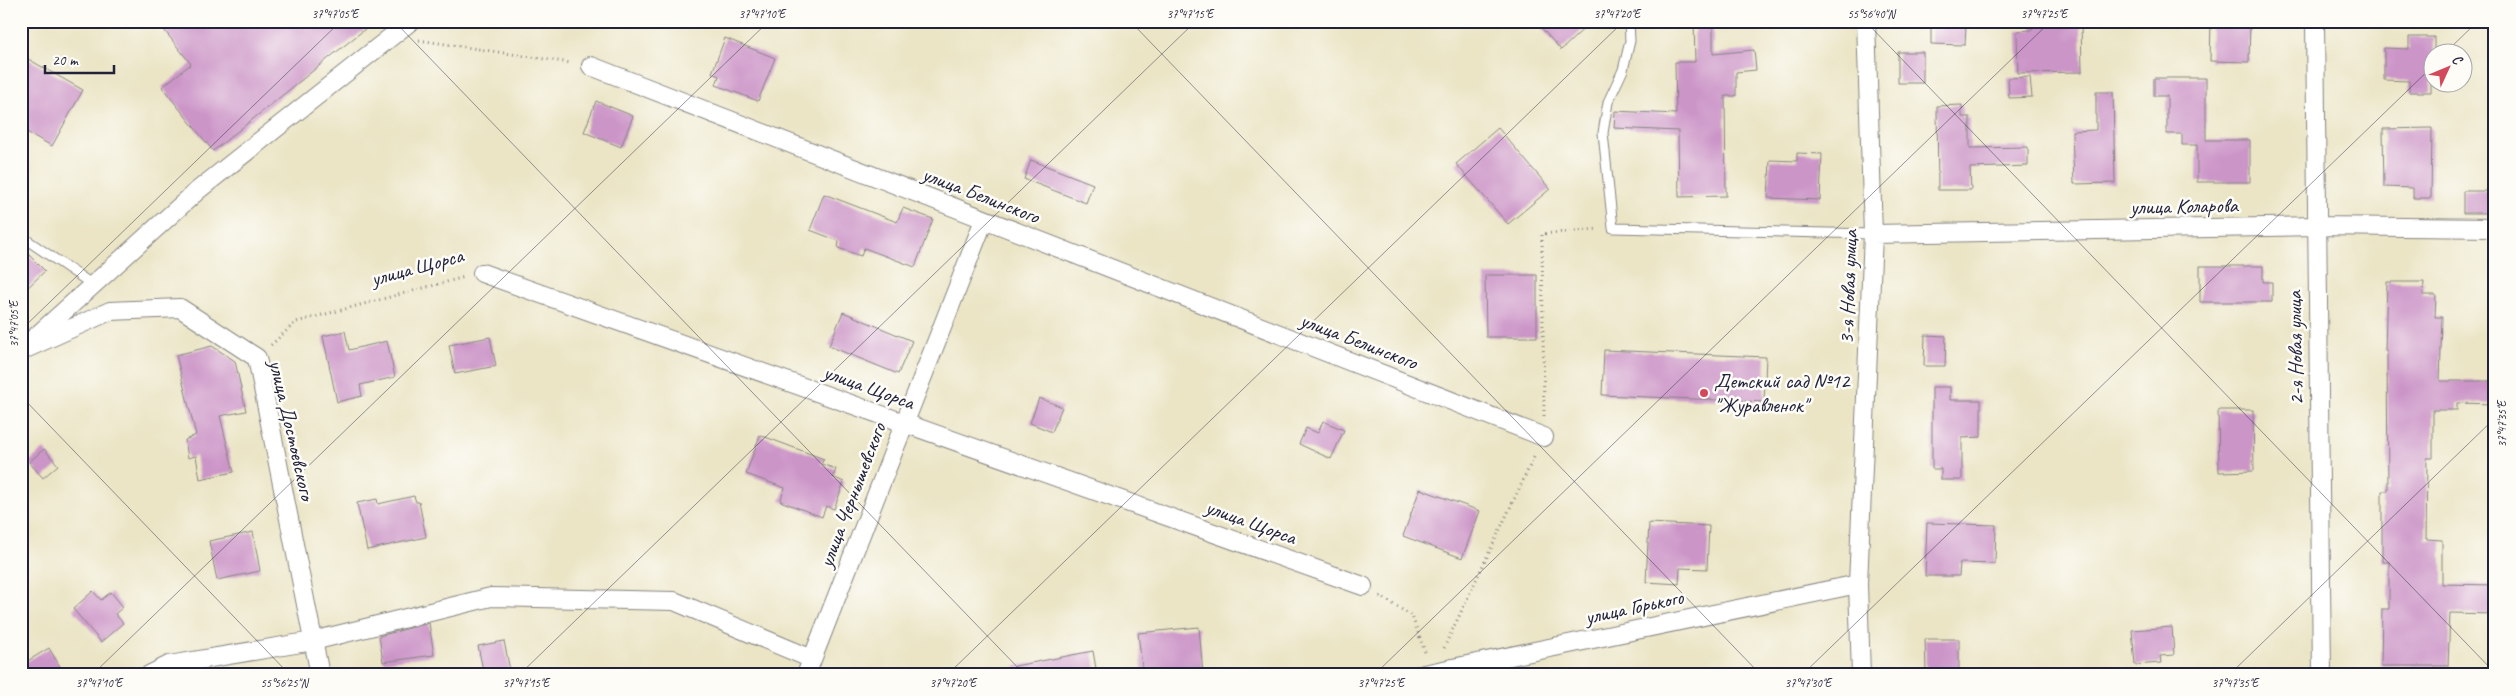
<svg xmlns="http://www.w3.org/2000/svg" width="2516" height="696" viewBox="0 0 2516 696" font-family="Caveat,sans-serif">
  <rect width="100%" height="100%" fill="#fdfcf7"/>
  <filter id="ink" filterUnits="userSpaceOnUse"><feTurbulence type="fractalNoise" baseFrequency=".02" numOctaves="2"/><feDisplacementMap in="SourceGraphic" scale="10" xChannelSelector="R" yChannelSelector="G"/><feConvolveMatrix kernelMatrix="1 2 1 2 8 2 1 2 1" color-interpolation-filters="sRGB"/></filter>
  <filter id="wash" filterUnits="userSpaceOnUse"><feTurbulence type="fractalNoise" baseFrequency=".0096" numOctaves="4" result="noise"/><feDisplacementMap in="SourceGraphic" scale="20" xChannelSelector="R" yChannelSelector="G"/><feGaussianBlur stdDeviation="1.12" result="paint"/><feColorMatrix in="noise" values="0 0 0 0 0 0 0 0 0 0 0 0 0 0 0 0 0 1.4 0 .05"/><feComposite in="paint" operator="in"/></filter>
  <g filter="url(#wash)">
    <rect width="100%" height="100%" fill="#ebe5c6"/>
    <g id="blocks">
      <path fill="#cc95c8" d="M 157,21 L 375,21 L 213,151 L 162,87 L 191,64 Z
        M 1535,21 L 1592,21 L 1561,50 Z
        M 1694,21 L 1713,21 L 1713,54 L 1754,50 L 1756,70 L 1736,72 L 1736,96 L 1725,96 L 1726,196 L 1679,197 L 1678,131 L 1614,128 L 1615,111 L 1676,114 L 1675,62 L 1695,62 Z
        M 2032,21 L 2081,21 L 2082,72 L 2018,73 L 2017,31 L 2032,30 Z
        M 2211,21 L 2250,21 L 2249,62 L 2210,61 Z
        M 1931,25 L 1966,26 L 1965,45 L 1931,44 Z
        M 2409,37 L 2434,37 L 2434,57 L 2431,57 L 2431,92 L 2409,92 L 2409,81 L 2384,80 L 2384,48 L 2409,49 Z
        M 725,38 L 775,58 L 758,101 L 716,85 L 719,76 L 712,73 Z
        M 1898,52 L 1923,52 L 1923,83 L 1898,83 Z
        M 21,55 L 83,90 L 52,146 L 21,129 Z
        M 2030,77 L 2032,97 L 2009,98 L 2008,78 Z
        M 2154,78 L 2206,78 L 2206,140 L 2250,140 L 2250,182 L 2197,182 L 2197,145 L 2182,145 L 2182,134 L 2167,134 L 2167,96 L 2154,96 Z
        M 2096,92 L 2113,92 L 2115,183 L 2074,184 L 2072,131 L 2096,130 Z
        M 596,101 L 633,116 L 621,147 L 584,132 Z
        M 1962,105 L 1962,117 L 1970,117 L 1970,148 L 2028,147 L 2028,166 L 1970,168 L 1971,190 L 1938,190 L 1937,106 Z
        M 1498,128 L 1550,189 L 1508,224 L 1456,164 Z
        M 2432,128 L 2431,198 L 2413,198 L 2413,188 L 2384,187 L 2383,129 Z
        M 1797,153 L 1822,154 L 1820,200 L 1768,198 L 1770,160 L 1797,161 Z
        M 1031,160 L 1093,184 L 1086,203 L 1024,179 Z
        M 2463,191 L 2495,191 L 2495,213 L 2463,213 Z
        M 824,194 L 897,222 L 903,208 L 933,219 L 915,267 L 864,248 L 861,256 L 838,248 L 839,241 L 810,230 Z
        M 21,247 L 45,271 L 21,294 Z
        M 2200,266 L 2263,266 L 2263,282 L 2272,282 L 2272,302 L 2200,302 Z
        M 1485,275 L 1537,275 L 1537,337 L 1486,337 Z
        M 2387,282 L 2424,282 L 2423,295 L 2436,295 L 2435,317 L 2442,317 L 2440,381 L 2495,381 L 2495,404 L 2457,403 L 2457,410 L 2433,410 L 2433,458 L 2427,458 L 2426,539 L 2442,540 L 2442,584 L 2495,585 L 2495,614 L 2450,613 L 2448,666 L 2381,666 L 2382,609 L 2389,609 L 2389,562 L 2382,562 L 2382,491 L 2388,491 L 2387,351 L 2385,351 Z
        M 843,312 L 912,341 L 898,374 L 829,346 Z
        M 345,331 L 349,350 L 387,341 L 395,377 L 360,385 L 362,396 L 337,402 L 323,336 Z
        M 1925,335 L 1946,336 L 1945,366 L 1924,366 Z
        M 490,337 L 496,366 L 455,374 L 449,345 Z
        M 212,346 L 235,361 L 246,411 L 220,416 L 234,472 L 200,479 L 196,456 L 188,458 L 185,440 L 196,435 L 176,355 Z
        M 1604,350 L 1766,357 L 1764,402 L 1602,395 Z
        M 1932,387 L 1950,387 L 1950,400 L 1981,400 L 1981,437 L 1962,438 L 1962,480 L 1941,480 L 1941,469 L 1932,469 Z
        M 1039,398 L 1062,407 L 1052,432 L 1030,423 Z
        M 2218,410 L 2253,410 L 2254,471 L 2219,472 Z
        M 1323,421 L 1344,430 L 1331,459 L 1299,444 L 1306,428 L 1318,433 Z
        M 760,435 L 824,459 L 821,464 L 836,469 L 833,477 L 844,482 L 834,509 L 826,506 L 822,517 L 780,501 L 785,488 L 746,474 Z
        M 44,449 L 58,465 L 43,478 L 29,462 Z
        M 1420,489 L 1480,511 L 1462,558 L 1403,536 Z
        M 414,496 L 416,502 L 419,502 L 426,537 L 367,550 L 357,503 L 377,499 L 378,504 Z
        M 1649,523 L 1709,526 L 1707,569 L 1680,568 L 1679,584 L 1646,582 Z
        M 1927,523 L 1996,525 L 1995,564 L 1960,563 L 1959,576 L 1925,576 Z
        M 253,532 L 260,571 L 217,580 L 209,541 Z
        M 93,591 L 101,600 L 111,592 L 123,607 L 115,614 L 123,623 L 101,642 L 73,609 Z
        M 429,623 L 434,655 L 383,662 L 379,636 Z
        M 1199,627 L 1203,675 L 1143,675 L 1138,633 Z
        M 2172,627 L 2174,655 L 2160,656 L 2161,663 L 2135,665 L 2132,630 Z
        M 1925,639 L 1959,639 L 1959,673 L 1926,673 Z
        M 504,641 L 511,675 L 484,675 L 478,646 Z
        M 49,648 L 65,675 L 21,675 L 21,665 Z
        M 1093,651 L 1097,675 L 1016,675 L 1015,666 Z"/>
    </g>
  </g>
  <g filter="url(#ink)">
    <use href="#blocks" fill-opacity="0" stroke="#868480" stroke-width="1"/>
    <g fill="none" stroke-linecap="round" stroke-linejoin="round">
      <defs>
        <path id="lane" d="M 1629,21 L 1630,41 L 1623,70 L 1608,102 L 1603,133 L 1613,228 L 1873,234
          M 21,236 L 93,285"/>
        <path id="street" d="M 2315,21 L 2322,675
          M 591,66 L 1544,437
          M 1873,234 L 2316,226 L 2495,228
          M 482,273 L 1363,586
          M 31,341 L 197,191 L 411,21
          M 21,351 L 110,311 L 180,308 L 257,358 L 320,675
          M 149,675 L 169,665 L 313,641 L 491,597 L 674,601 L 812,659
          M 806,675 L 984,220
          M 1419,675 L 1858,584
          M 1861,675 L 1858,584 L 1873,234 L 1866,21"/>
      </defs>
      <use href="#lane" stroke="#868480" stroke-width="11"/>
      <use href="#street" stroke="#868480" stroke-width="20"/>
      <path stroke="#868480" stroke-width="3" stroke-dasharray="1 4" stroke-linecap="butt" d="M 419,40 L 571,63
        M 271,345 L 296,322 L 465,277
        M 1544,416 L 1542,234 L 1599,229
        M 1380,596 L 1412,616 L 1426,655
        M 1444,648 L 1535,455"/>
      <use href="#lane" stroke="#fff" stroke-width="9"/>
      <use href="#street" stroke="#fff" stroke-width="18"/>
    </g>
  </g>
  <path fill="none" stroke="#22223b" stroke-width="1" stroke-opacity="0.45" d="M 394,21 L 1025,675M 1130,21 L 1761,675M 1865,21 L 2495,673M 2446,52 L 2478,21M 21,330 L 341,21M 21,396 L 290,675M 92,675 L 769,21M 519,675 L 1196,21M 947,675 L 1624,21M 1374,675 L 2051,21M 1802,675 L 2434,65M 2229,675 L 2495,418"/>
  <circle fill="#d1495b" stroke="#fdfcf7" stroke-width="2" cx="1704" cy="393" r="5"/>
  <g text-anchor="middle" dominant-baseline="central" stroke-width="5" stroke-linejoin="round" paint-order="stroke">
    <g font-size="21" fill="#22223b" stroke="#fdfcf7">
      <text transform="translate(981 195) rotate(21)">улица Белинского</text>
      <text transform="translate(2184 206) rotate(-1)">улица Коларова</text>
      <text transform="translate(417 267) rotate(-15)">улица Щорса</text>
      <text transform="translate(1848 287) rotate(-88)">3-я Новая улица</text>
      <text transform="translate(1359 341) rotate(21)">улица Белинского</text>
      <text transform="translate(2295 348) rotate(-91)">2-я Новая улица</text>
      <text transform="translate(869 387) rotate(20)">улица Щорса</text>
      <text transform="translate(292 430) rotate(77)">улица Достоевского</text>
      <text transform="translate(852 495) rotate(-69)">улица Чернышевского</text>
      <text transform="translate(1251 522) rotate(20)">улица Щорса</text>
      <text transform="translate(1634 607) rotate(-12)">улица Горького</text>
    </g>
    <g font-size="21" fill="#22223b" stroke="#fdfcf7" text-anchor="start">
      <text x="1714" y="381">Детский сад №12<tspan x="1714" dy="24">"Журавленок"</tspan></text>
    </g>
  </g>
  <rect width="2516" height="696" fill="none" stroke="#fdfcf7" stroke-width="55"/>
  <g transform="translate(2448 68) rotate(46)"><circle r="24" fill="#fdfcf7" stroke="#a5a5ac"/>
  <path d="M0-4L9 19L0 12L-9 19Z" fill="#d1495b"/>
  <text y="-8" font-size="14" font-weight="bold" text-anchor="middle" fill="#22223b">С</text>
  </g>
  <path d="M45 65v8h69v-8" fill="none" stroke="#22223b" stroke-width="2.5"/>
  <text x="52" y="65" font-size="15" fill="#22223b" stroke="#fdfcf7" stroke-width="4" paint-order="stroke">20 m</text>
  <rect x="28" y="28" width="2460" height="640" fill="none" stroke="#22223b" stroke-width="2"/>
  <g font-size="12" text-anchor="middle" fill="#22223b">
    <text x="335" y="18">37°47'05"E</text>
    <text x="762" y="18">37°47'10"E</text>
    <text x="1190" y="18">37°47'15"E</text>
    <text x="1617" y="18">37°47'20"E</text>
    <text x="1871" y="18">55°56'40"N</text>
    <text x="2044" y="18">37°47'25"E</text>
    <text transform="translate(14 324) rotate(-90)" y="4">37°47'05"E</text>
    <text transform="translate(2502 424) rotate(-90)" y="4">37°47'35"E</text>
    <text x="99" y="687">37°47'10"E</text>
    <text x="284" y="687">55°56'25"N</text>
    <text x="526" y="687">37°47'15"E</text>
    <text x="953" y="687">37°47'20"E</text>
    <text x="1381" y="687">37°47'25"E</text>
    <text x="1808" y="687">37°47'30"E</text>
    <text x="2235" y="687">37°47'35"E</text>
  </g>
</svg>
